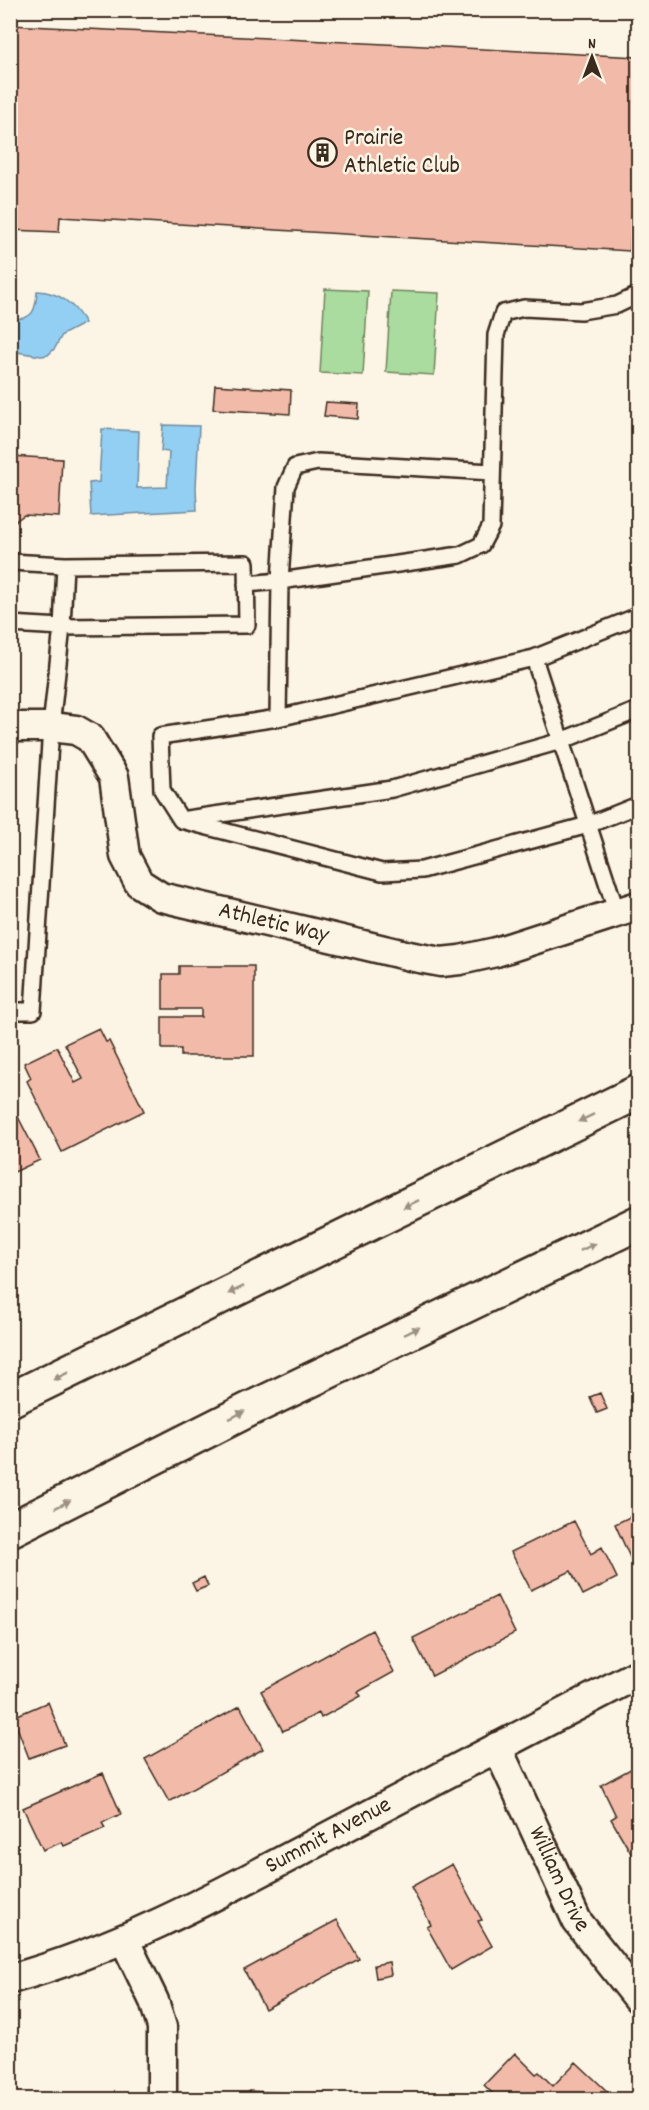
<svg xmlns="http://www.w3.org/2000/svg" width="649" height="2110" viewBox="0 0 649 2110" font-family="Dekko,sans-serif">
  <rect width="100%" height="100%" fill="#fcf5e5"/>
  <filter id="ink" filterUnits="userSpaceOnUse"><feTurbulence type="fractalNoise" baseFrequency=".0167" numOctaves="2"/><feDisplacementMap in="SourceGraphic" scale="12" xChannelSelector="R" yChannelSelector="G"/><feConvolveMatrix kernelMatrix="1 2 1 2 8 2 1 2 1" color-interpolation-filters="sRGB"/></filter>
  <g filter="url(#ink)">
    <path fill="#a9dc9e" stroke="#72835e" stroke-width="1.5" d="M 325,289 L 368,291 L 363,375 L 320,373 Z
      M 391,291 L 439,293 L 434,375 L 386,372 Z"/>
    <path fill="#93cef3" stroke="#708c9e" stroke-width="1.5" d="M 37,291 C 60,292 74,304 85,323 L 62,335 L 55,348 L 48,355 L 41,356 L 11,351 L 11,319 C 33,320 36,311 37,291 Z
      M 163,425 L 199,426 L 196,488 L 197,510 L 91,516 L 89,483 L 99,482 L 102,429 L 139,431 L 137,488 L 167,487 L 169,452 L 161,451 Z"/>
    <path fill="#f2baa9" stroke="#3b2a1e" stroke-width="1.5" d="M 10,25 L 638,57 L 630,251 L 60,217 L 59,232 L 10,230 Z
      M 215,385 L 291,390 L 290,414 L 213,409 Z
      M 326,402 L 359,404 L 358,419 L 324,416 Z
      M 10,456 L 62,459 L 59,517 L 24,515 L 10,525 Z
      M 179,966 L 254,966 L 254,1056 L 181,1056 L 181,1049 L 162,1049 L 162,1017 L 201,1017 L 201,1009 L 163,1009 L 163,974 L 179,974 Z
      M 99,1028 L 106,1042 L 109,1041 L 144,1111 L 62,1152 L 27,1081 L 31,1078 L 24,1063 L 57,1047 L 75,1083 L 83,1079 L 65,1044 Z
      M 10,1101 L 40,1160 L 10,1174 Z
      M 600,1393 L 607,1409 L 597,1413 L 590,1397 Z
      M 638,1513 L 638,1572 L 637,1573 L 615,1524 Z
      M 574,1521 L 591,1554 L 602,1547 L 617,1578 L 583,1595 L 571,1571 L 531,1590 L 511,1552 Z
      M 204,1577 L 208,1586 L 196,1591 L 192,1583 Z
      M 497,1596 L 515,1633 L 432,1676 L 413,1638 Z
      M 372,1630 L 394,1672 L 358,1692 L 361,1696 L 321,1718 L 319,1713 L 283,1731 L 261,1691 Z
      M 48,1702 L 65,1745 L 29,1758 L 13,1717 Z
      M 240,1706 L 263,1749 L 169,1802 L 145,1759 Z
      M 638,1765 L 638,1861 L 637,1859 L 635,1860 L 611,1819 L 616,1816 L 601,1785 Z
      M 103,1773 L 121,1814 L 102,1823 L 105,1828 L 64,1846 L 62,1842 L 43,1850 L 23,1808 Z
      M 452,1864 L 482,1920 L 478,1921 L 492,1946 L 451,1970 L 427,1927 L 431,1925 L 411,1887 Z
      M 337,1920 L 359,1959 L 265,2009 L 244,1970 Z
      M 389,1962 L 391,1975 L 376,1978 L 374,1965 Z
      M 515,2053 L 536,2074 L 539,2072 L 553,2086 L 576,2062 L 608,2092 L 601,2100 L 499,2100 L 484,2085 Z
      M 249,2091 L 304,2094 L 303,2100 L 248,2100 Z"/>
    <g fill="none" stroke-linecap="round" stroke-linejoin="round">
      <defs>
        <path id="service" d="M 10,562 L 65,565
          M 246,563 L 247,625 L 62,627 L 65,565 Z
          M 246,584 L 280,581 L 460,555 L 481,545 L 491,526 L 496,335 L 503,313 L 524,308 L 581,311 L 617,305 L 638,295
          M 638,616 L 534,658 L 278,718 L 160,736 L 162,790 L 181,820 L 382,872 L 422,870 L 588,825 L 638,805
          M 10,624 L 62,627 L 51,727 L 33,1011 L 10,1011
          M 534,658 L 617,913
          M 278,718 L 280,581 L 286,487 L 295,467 L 318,462 L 492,472
          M 187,819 L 392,789 L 561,741 L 638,710"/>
        <g id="minor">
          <path id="s1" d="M 10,727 L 51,727 L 76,730 L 90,738 L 114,777 L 125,856 L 139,883 L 161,897 L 414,957 L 441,962 L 460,960 L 496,952 L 638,906"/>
          <path id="s2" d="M 497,1747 L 577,1921 L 638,1998"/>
          <path d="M 124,1939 L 154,2001 L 162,2027 L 162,2100"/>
          <path id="s3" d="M 10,1979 C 122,1948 223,1892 325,1838 C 429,1783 534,1728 638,1674"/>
        </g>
        <path id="motorway" d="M 10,1400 L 638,1092
          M 10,1530 L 248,1410 L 638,1223"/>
      </defs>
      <use href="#service" stroke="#3b2a1e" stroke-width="20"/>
      <use href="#minor" stroke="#3b2a1e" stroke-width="33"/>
      <use href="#motorway" stroke="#3b2a1e" stroke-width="38"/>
      <use href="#service" stroke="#fcf5e5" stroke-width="15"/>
      <use href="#minor" stroke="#fcf5e5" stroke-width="28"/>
      <use href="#motorway" stroke="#fcf5e5" stroke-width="33"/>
    </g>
    <defs><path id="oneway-solid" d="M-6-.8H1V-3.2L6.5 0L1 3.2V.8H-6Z" transform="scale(1.5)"/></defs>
    <g fill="#9c9082">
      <use href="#oneway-solid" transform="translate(586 1118) rotate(154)"/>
      <use href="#oneway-solid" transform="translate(411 1204) rotate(154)"/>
      <use href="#oneway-solid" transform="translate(588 1247) rotate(-25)"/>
      <use href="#oneway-solid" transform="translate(236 1290) rotate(154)"/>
      <use href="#oneway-solid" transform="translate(412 1331) rotate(-26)"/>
      <use href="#oneway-solid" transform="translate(61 1376) rotate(154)"/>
      <use href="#oneway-solid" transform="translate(237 1415) rotate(-27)"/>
      <use href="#oneway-solid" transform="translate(63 1504) rotate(-27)"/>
    </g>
  </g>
  <defs>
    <symbol id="building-ring" viewBox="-11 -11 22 22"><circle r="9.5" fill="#fcf5e5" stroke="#3b2a1e" stroke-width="1.5"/><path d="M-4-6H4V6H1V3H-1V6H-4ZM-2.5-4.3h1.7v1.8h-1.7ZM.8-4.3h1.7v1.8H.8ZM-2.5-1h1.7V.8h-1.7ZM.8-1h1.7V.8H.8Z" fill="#3b2a1e"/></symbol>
  </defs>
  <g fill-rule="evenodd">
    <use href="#building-ring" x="306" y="136" width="33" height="33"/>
  </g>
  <g text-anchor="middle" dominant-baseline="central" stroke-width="5" stroke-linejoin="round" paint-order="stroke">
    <g font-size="24" fill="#3b2a1e" stroke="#fcf5e5" text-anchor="start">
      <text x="344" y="139">Prairie<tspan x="344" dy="28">Athletic Club</tspan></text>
    </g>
    <g font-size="24" fill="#3b2a1e" stroke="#fcf5e5">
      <text stroke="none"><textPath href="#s1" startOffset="380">Athletic Way</textPath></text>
      <text stroke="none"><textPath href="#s3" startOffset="350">Summit Avenue</textPath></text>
      <text stroke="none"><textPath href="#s2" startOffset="146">William Drive</textPath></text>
    </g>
  </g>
  <rect width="649" height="2110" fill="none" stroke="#fcf5e5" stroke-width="36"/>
  <rect x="18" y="18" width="613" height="2074" fill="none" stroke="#3b2a1e" stroke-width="2" filter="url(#ink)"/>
  <g transform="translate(592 57)" stroke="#fcf5e5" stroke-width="4.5" paint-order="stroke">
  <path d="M0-4.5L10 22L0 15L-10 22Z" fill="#3b2a1e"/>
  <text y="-9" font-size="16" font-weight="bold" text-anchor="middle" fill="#3b2a1e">N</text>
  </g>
</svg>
